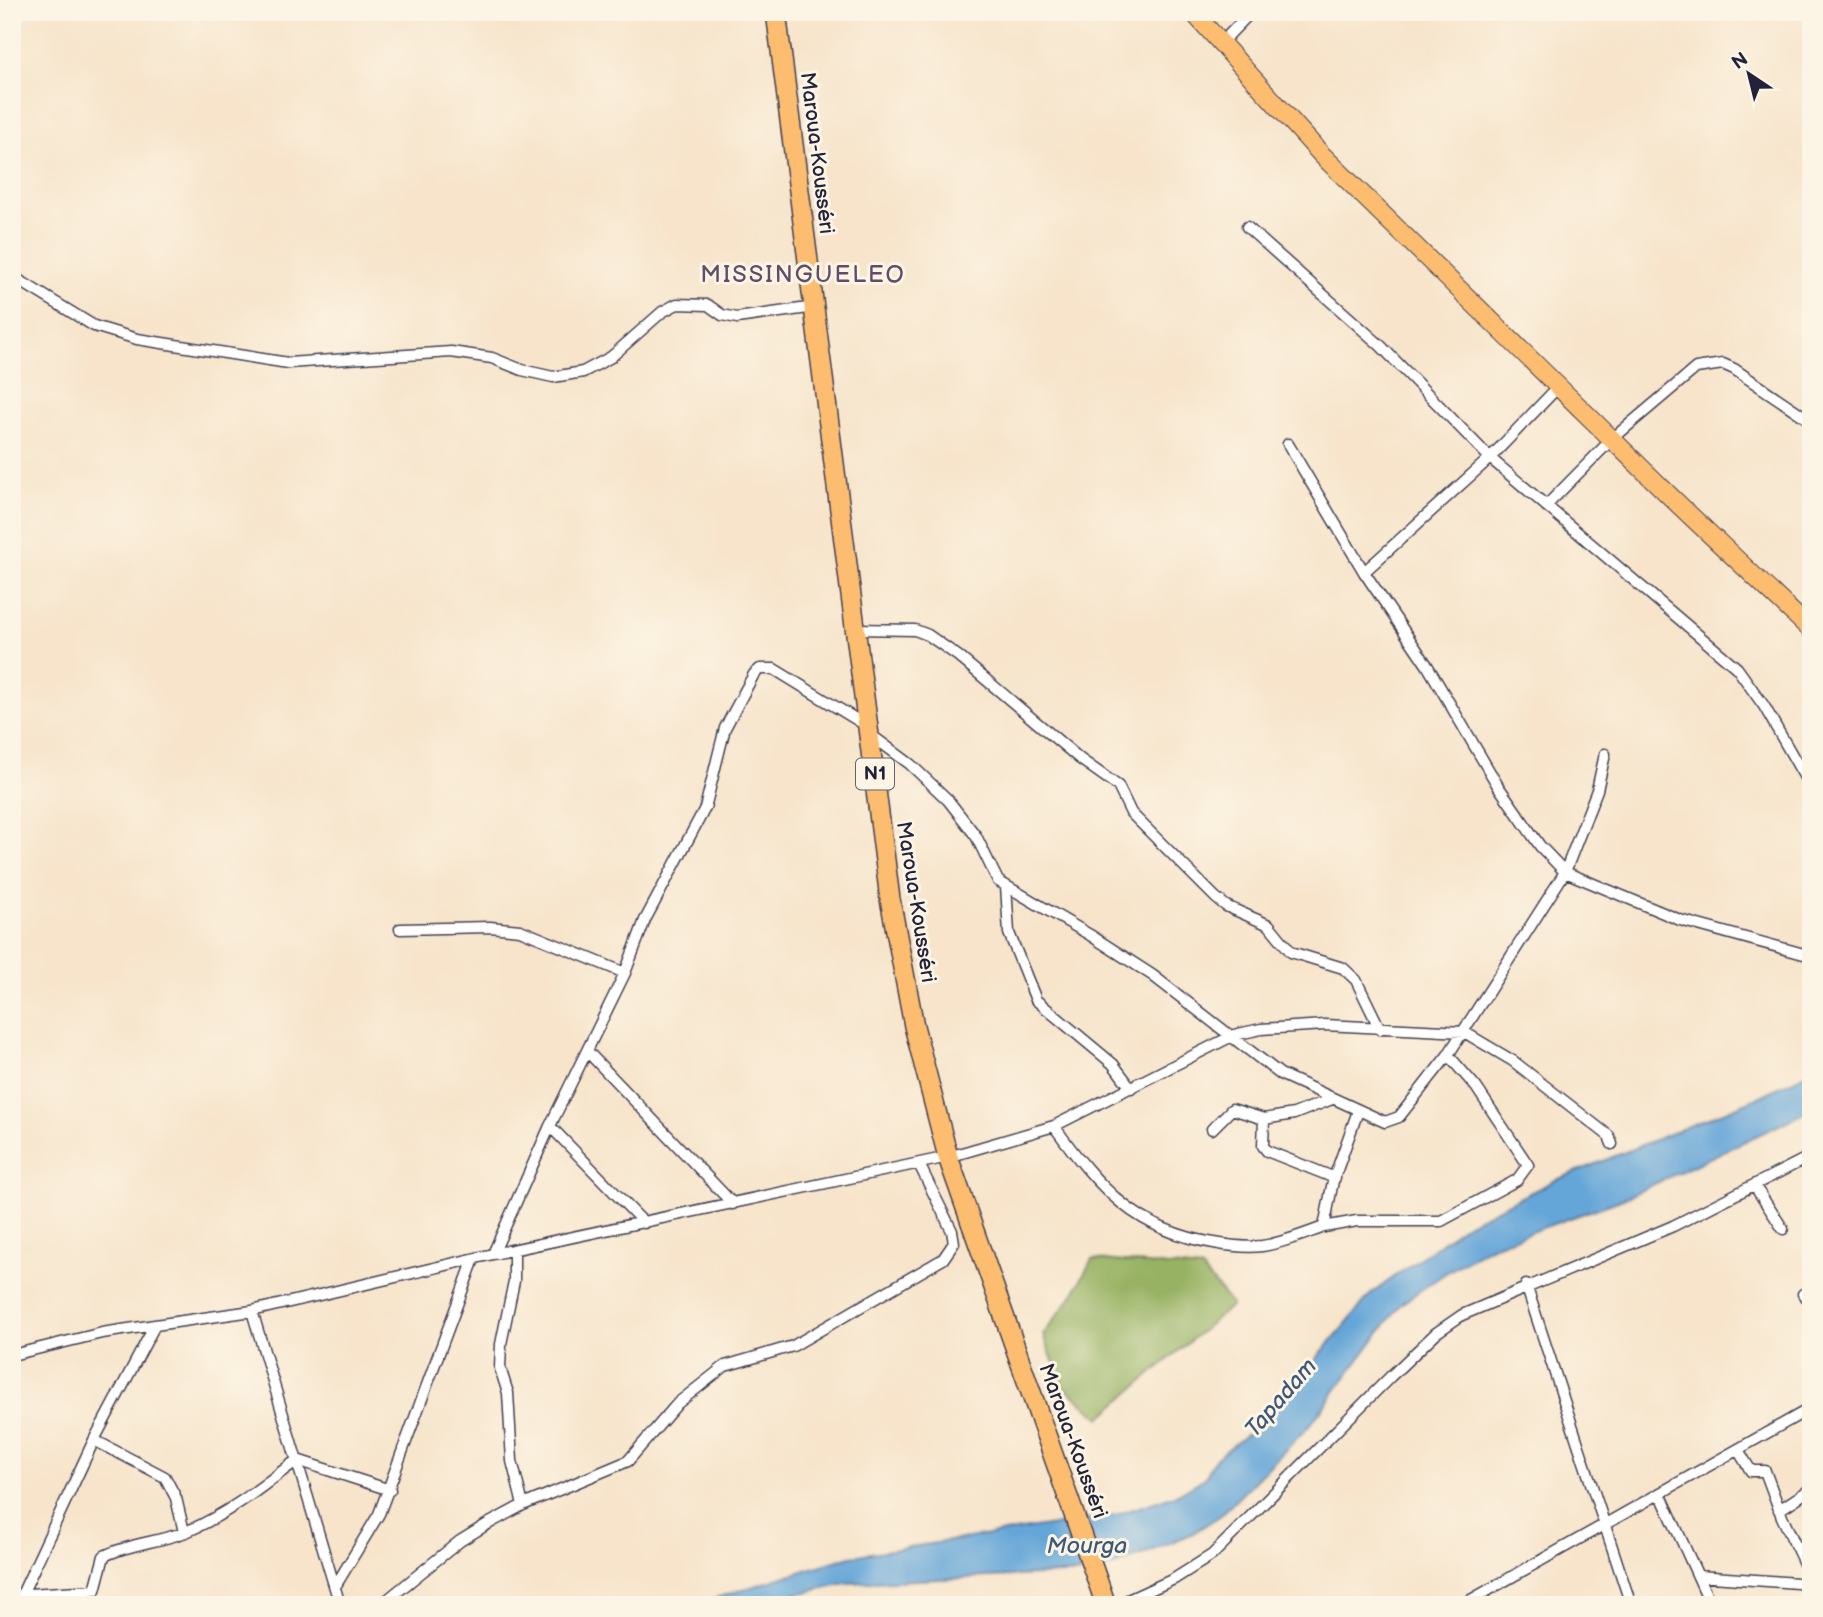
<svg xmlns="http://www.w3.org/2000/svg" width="1823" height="1617" viewBox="0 0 1823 1617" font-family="'Balsamiq Sans',sans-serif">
  <rect width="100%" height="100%" fill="#fcf5e5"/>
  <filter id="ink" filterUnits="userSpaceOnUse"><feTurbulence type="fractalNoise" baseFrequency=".0143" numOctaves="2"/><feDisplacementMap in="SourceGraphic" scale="14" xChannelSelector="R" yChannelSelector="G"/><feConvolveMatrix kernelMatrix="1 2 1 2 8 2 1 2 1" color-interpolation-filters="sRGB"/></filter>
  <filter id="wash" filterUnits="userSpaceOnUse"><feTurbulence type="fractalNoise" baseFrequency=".00686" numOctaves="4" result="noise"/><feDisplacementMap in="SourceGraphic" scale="28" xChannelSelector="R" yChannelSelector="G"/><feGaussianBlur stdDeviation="1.57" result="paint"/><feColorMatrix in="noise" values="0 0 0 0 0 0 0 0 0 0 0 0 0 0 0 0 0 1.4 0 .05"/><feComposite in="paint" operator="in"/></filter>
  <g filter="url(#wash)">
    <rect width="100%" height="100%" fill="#f7e4cb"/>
    <path fill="#98b263" stroke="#5d6a4f" stroke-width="2" d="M 1092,1259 L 1202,1269 L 1232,1305 L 1100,1418 L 1063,1386 L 1043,1335 L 1074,1293 Z"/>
    <path fill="#65a6d8" stroke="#44648a" stroke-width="2" d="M 1811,1071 L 1811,1110 L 1618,1201 L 1489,1247 L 1444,1274 L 1401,1304 L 1309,1426 L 1221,1515 L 1193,1533 L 1115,1566 L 1087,1573 L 846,1583 L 748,1605 L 693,1605 L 851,1556 L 1113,1516 L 1178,1494 L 1205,1478 L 1214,1460 L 1264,1421 L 1371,1294 L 1468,1223 L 1554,1181 L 1755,1099 Z"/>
  </g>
  <g filter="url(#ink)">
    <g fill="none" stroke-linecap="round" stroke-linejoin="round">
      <defs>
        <path id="street" d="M 1221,43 L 1251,12
          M 1247,227 L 1381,346 L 1490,458 L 1737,668 L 1764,706 L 1811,788
          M 12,276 L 94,326 L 137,339 L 288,363 L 451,352 L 492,358 L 522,370 L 553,377 L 583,372 L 611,357 L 662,312 L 677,304 L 708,305 L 722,315 L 737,318 L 815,307
          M 1288,444 L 1364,572 L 1427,665 L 1498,786 L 1540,846 L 1565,872 L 1680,920 L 1811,956
          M 1546,506 L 1611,440 L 1696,368 L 1723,364 L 1734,369 L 1811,421
          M 1364,572 L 1490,458 L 1558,387
          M 855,629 L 915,630 L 928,635 L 958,656 L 1080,759 L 1118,786 L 1131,813 L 1216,898 L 1226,906 L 1269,925 L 1291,952 L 1343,968 L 1356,980 L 1380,1029
          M 871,735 L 910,764 L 948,800 L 976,836 L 998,881 L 1090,935 L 1152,975 L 1280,1074 L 1385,1122 L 1399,1117 L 1448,1055 L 1565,872 L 1597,790 L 1605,754
          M 1006,886 L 1009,933 L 1036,1000 L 1113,1064 L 1131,1088
          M 400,929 L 490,927 L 520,930 L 625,973
          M 587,1051 L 733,1204
          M 1358,1111 L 1333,1181 L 1324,1227 L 1357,1221 L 1441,1221 L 1517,1180 L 1528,1165 L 1476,1087 L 1448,1055
          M 1264,1119 L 1263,1146 L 1267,1151 L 1335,1178
          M 550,1126 L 644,1223
          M 1054,1126 C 1098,1187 1136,1231 1214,1243 C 1230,1246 1245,1248 1262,1246 C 1283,1243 1304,1234 1324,1227
          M 1212,1129 L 1232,1109 L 1264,1119 L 1294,1114 L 1332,1099
          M 1754,1185 L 1783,1229
          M 514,1250 L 514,1281 L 501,1344 L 500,1368 L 508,1393 L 512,1461 L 523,1505
          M 493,1254 L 550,1126 L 625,973 L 645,920 L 705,808 L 725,728 L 754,674 L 760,669 L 774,669 L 867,726
          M 1526,1285 L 1631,1605
          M 1803,1294 L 1811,1302
          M 252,1311 L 340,1605
          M 12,1355 L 102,1333 L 155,1325
          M 94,1440 L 165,1477 L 176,1498 L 184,1532
          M 1738,1450 L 1751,1471 L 1765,1471 L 1782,1517 L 1811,1578
          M 1660,1493 L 1711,1605
          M 1779,1510 L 1811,1489
          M 1698,1576 L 1811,1584
          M 336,1585 L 379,1514 L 474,1259
          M 12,1595 L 95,1590 L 104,1556 C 131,1543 161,1542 188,1531 C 228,1514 263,1486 297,1460 L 390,1490
          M 17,1605 L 94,1440 L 155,1325 L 252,1311 L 493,1254 L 948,1157 L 1054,1126 L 1234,1035 L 1261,1029 L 1325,1025 L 1464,1032 L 1513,1061 L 1609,1136 L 1612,1144
          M 381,1605 L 460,1541 L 486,1525 L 523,1505 L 628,1461 L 678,1403 L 725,1366 L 793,1346 L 943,1259 L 954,1243 L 952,1231 L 919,1164
          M 1117,1605 L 1174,1579 L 1212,1555 L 1391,1376 L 1436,1333 L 1462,1315 L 1673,1226 L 1811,1156
          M 1462,1605 L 1811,1408"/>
        <path id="primary" d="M 1193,12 L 1321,154 L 1675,501 L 1811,630"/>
        <path id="highway" d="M 776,12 L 890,899 L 914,1026 L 948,1157 L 1106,1605"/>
      </defs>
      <use href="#street" stroke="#423f51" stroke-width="13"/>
      <use href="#primary" stroke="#423f51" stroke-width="20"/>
      <use href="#highway" stroke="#423f51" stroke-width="22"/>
      <use href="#street" stroke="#fff" stroke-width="10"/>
      <use href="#primary" stroke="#fcbd6f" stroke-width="18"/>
      <use href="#highway" stroke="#fcbd6f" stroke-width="19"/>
    </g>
  </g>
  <g text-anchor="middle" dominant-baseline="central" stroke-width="6" stroke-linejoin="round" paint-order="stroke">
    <rect fill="#fcf5e5" stroke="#63616e" stroke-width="2" x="856" y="758.5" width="38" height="31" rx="5"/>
    <g font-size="19" font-weight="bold" fill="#22223b">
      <text x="875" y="774">N1</text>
    </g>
    <g font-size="21" fill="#22223b" stroke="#fcf5e5">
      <text transform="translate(817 153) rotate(83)">Maroua-Kousséri</text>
      <text transform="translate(916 902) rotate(81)">Maroua-Kousséri</text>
      <text transform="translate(1073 1441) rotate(70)">Maroua-Kousséri</text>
    </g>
    <g font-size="23" font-style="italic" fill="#3d577a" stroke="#fcf5e5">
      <text transform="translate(1281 1398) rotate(-49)">Tapadam</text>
      <text x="1087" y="1546">Mourga</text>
    </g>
    <g font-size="24" letter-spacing="2" fill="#624c6a" stroke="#fcf5e5">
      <text x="803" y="274">MISSINGUELEO</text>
    </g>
  </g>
  <rect width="1823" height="1617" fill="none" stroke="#fcf5e5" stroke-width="42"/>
  <g transform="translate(1749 74) rotate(325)" stroke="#fcf5e5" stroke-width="5" paint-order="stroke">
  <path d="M0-5L12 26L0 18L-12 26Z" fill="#22223b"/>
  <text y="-10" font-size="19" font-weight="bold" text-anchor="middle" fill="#22223b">N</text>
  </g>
</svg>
